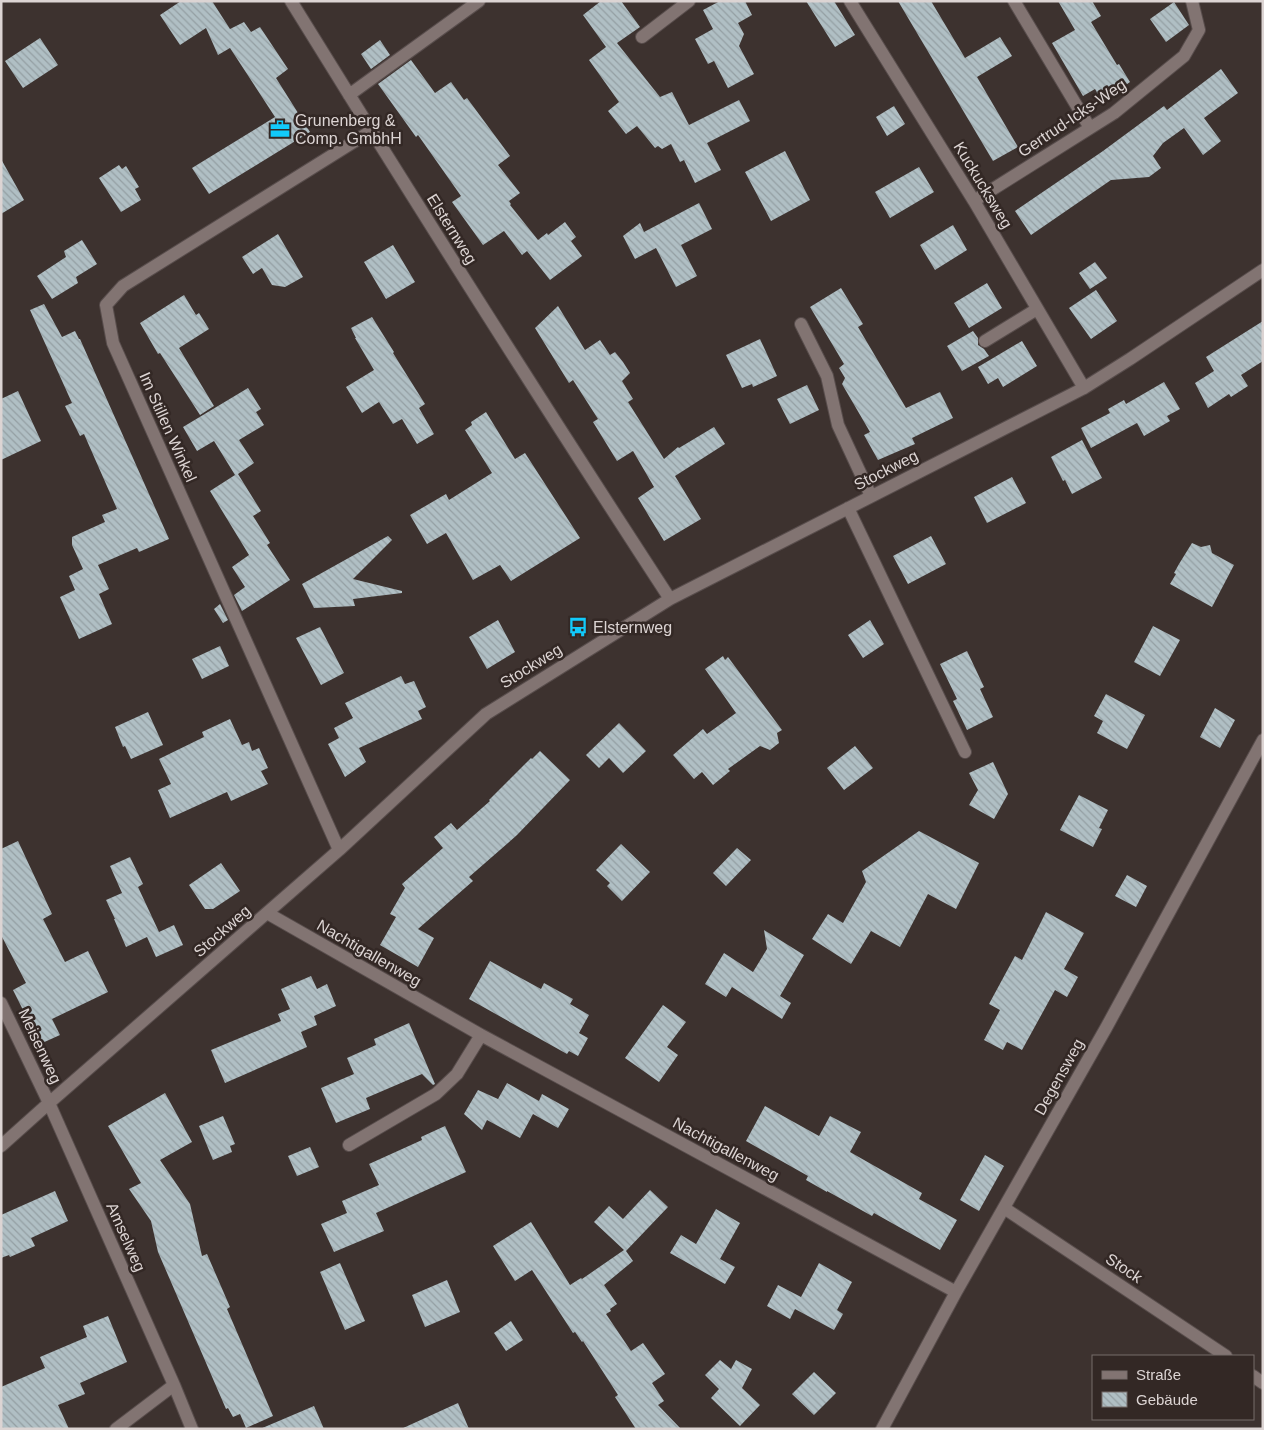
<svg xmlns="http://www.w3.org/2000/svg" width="1264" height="1430" viewBox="0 0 1264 1430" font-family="Helvetica,sans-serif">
  <defs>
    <pattern id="building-back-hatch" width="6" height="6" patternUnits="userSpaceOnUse" patternTransform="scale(1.25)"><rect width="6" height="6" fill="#b0bfc4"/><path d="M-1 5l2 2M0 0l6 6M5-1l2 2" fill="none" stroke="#949fa3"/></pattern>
  </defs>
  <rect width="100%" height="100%" fill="#3d322f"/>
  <path fill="url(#building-back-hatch)" d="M 181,1 L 212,1 L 230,29 L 244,22 L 251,32 L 260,27 L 288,69 L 276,78 L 310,132 L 209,194 L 192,168 L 275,117 L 230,48 L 218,55 L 206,28 L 180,45 L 160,15 Z
    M 601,1 L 621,1 L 640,27 L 617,43 L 660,97 L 672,92 L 689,125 L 739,100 L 750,121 L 707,143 L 721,170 L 695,183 L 684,160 L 680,162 L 671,144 L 662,149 L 658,146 L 655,148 L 637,126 L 626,134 L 608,111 L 619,102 L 589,60 L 606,47 L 583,15 Z
    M 720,1 L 745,1 L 752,15 L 738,23 L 744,34 L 739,46 L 754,74 L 728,88 L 714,61 L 708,64 L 695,39 L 713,29 L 703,10 Z
    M 806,1 L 834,1 L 855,35 L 835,47 Z
    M 898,1 L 931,1 L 965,58 L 1000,37 L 1012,56 L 977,77 L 1018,147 L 993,161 Z
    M 1058,1 L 1092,1 L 1101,16 L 1091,22 L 1117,65 L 1119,64 L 1130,82 L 1102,102 L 1095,89 L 1083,96 L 1052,43 L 1075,30 Z
    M 1174,2 L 1189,25 L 1166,42 L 1150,19 Z
    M 40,38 L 58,65 L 23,88 L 5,61 Z
    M 380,40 L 390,55 L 371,69 L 361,54 Z
    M 411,60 L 435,93 L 451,82 L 464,100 L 467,98 L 510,156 L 498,165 L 520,193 L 509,201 L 511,204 L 510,205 L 538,240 L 547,233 L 548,235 L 565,222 L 576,237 L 571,241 L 582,256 L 550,280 L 527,251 L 522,255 L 504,231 L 483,245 L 452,202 L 461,196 L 418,135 L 416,137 L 378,84 Z
    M 1221,69 L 1238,93 L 1204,118 L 1221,141 L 1203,155 L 1184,128 L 1163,143 L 1153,156 L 1161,168 L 1149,177 L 1111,180 L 1031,235 L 1015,211 L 1103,151 L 1164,106 L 1167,110 Z
    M 894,106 L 905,124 L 887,136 L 876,117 Z
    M 785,151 L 810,200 L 771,221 L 745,172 Z
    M 1,159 L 24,200 L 1,214 Z
    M 119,165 L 122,169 L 126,166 L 139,187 L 135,189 L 141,200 L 121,212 L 99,178 Z
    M 919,167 L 934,192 L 890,218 L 875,192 Z
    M 699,203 L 712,229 L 681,245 L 697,276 L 676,287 L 656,248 L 635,259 L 623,236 L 640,223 L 644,232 Z
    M 953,225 L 967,250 L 935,270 L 920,245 Z
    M 278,234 L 303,277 L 285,287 L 272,285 L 262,268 L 253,274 L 242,257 Z
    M 82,240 L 97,264 L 76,277 L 78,283 L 52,299 L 37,276 L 66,257 L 64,251 Z
    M 393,245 L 415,282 L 386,299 L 364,262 Z
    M 1095,262 L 1107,278 L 1090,289 L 1079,273 Z
    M 987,283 L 1002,308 L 969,328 L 954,303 Z
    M 841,288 L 863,324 L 858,327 L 906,408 L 940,392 L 953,418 L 912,438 L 915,444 L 878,460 L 864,435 L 870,432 L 842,384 L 845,378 L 839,368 L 844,364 L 810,307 Z
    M 1096,290 L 1117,321 L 1091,339 L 1069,308 Z
    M 184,295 L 196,315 L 199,313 L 209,329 L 179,348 L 214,406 L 200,415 L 160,353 L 158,354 L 140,323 Z
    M 44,304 L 62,337 L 75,331 L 79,339 L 80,339 L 169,539 L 139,552 L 137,548 L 98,565 L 109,589 L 99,594 L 112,624 L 79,639 L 60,597 L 75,590 L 69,576 L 83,569 L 72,545 L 72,537 L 105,522 L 102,515 L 117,509 L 84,434 L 80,436 L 65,406 L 72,403 L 30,310 Z
    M 558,306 L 585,350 L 600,340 L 610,355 L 615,352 L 623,362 L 630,373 L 622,381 L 633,399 L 628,402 L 664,459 L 678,447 L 679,448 L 714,427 L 725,444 L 675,476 L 701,519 L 664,541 L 638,498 L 654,487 L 633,451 L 617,461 L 593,422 L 598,419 L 573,380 L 569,383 L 535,328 Z
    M 372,317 L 394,352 L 393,353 L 425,404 L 419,408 L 434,434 L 417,444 L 402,419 L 393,424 L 379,402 L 362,413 L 346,387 L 374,370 L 355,338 L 356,338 L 351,328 Z
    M 1263,321 L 1263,361 L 1241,375 L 1248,386 L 1231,397 L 1229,394 L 1208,408 L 1195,383 L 1214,371 L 1206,357 Z
    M 973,331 L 978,338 L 978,345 L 984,349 L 989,356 L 962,371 L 947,346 Z
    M 760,339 L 777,376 L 753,387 L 752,384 L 742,388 L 726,355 Z
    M 1022,341 L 1037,366 L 1003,387 L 998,378 L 988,384 L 978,367 Z
    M 1164,382 L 1180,409 L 1167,416 L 1170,421 L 1144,436 L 1137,423 L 1091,448 L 1081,428 L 1110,413 L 1108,409 L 1124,400 L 1126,404 Z
    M 807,385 L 819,410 L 790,424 L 777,399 Z
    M 248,388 L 261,409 L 256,412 L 264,425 L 239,440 L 254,463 L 238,474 L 261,511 L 253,516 L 270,543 L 267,545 L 290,580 L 242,611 L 234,595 L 245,587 L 232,567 L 249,555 L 210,491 L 235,475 L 214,441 L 197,451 L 183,427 Z
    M 18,391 L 41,441 L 1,460 L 1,399 Z
    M 486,412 L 515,459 L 525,453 L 580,538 L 511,581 L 500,565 L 473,580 L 446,533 L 427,544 L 410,515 L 446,494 L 449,500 L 492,473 L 465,430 L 472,425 L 471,422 Z
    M 1082,440 L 1102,478 L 1072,494 L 1065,480 L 1063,481 L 1051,457 Z
    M 1012,477 L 1026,503 L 987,523 L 974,497 Z
    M 388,536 L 392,540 L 353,579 L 402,591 L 402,593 L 353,599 L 355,606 L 314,608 L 302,584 Z
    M 931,536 L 946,564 L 908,584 L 893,556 Z
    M 1192,543 L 1201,547 L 1210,545 L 1212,553 L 1234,565 L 1212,607 L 1170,584 L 1176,574 L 1174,573 L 1179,564 Z
    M 220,604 L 228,620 L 223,623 L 214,609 Z
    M 498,620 L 515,652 L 487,669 L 469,637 Z
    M 870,620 L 884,644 L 863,658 L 848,635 Z
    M 1153,626 L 1180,640 L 1160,676 L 1134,662 Z
    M 320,627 L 344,673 L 321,685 L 296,638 Z
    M 220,646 L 229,666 L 202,679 L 192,659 Z
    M 967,651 L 984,687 L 980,689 L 993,717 L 967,730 L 953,701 L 957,699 L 940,664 Z
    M 723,656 L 725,660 L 728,657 L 782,730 L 777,733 L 779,743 L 770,750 L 760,746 L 728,769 L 730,771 L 713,785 L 702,772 L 694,779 L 673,755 L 703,729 L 707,734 L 736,713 L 705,669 Z
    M 401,676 L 405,684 L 414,681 L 426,707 L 418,711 L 422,719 L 359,748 L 366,762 L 345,777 L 328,744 L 339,738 L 334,728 L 353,718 L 345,703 Z
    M 1106,694 L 1145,715 L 1127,749 L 1097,733 L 1103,721 L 1094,716 Z
    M 1215,708 L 1235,720 L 1220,748 L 1200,737 Z
    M 148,712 L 163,745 L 131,759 L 125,746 L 123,747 L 115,727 Z
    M 230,719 L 242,745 L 249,742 L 252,751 L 259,748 L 268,768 L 261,771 L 268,784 L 231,801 L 227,792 L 170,818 L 158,790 L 171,784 L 159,759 L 204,737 L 202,732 Z
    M 619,723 L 646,751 L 623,773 L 609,758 L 599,768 L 586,755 Z
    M 855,746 L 873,768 L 844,790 L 827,768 Z
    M 540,751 L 570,780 L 517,835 L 469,877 L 473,881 L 418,929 L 434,938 L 418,967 L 380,945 L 396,917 L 390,914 L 405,888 L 402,884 L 443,848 L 434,837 L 451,823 L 457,830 L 490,801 L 489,800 L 531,758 L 532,759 Z
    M 993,762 L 1008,794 L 994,819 L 969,805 L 978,790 L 969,773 Z
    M 1079,795 L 1108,810 L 1099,828 L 1102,829 L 1093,847 L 1060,830 Z
    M 919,831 L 979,863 L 956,909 L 928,894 L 900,947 L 871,931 L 851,964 L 812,939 L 828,914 L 843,923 L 866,882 L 862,871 Z
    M 18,841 L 52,914 L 43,919 L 65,962 L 88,951 L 108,992 L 52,1019 L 60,1035 L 40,1044 L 13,990 L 26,983 L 1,935 L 1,849 Z
    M 621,844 L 650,872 L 622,901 L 607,886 L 610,883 L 596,870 Z
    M 737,848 L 751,860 L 726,886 L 713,873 Z
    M 130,857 L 143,884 L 138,887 L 159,932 L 174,925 L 183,945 L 156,957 L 147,937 L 126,947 L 114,919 L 115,919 L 106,900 L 122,893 L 110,866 Z
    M 221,863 L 240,891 L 213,909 L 205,909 L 189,885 Z
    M 1127,875 L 1147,886 L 1136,907 L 1115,896 Z
    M 1046,912 L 1084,933 L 1064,969 L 1078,977 L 1067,997 L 1055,990 L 1022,1050 L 1007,1042 L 1003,1050 L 984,1040 L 1000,1010 L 989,1004 L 1015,956 L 1022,960 Z
    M 764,930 L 804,955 L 780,996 L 791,1003 L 782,1019 L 732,987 L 726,997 L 705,984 L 724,953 L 753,972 L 767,949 Z
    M 490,961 L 541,989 L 544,983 L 573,999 L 570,1004 L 589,1015 L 579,1033 L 588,1038 L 578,1056 L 569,1051 L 567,1054 L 469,999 Z
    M 311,976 L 317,989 L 327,984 L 336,1006 L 314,1016 L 317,1025 L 301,1032 L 307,1047 L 225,1083 L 211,1050 L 281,1021 L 278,1014 L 290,1009 L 281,989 Z
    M 663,1005 L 686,1022 L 667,1047 L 678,1055 L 659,1082 L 625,1058 Z
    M 409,1023 L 435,1084 L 433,1085 L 422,1074 L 366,1098 L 370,1109 L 336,1123 L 321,1088 L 354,1074 L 347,1058 L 376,1045 L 374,1039 Z
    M 507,1083 L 539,1101 L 542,1094 L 569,1109 L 558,1128 L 533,1114 L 520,1138 L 487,1120 L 482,1130 L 464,1114 L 478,1090 L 498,1099 Z
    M 165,1093 L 192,1142 L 160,1160 L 190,1204 L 202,1256 L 207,1254 L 230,1307 L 227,1309 L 273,1416 L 246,1428 L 240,1414 L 233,1417 L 228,1408 L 226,1409 L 158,1252 L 151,1221 L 129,1189 L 141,1183 L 108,1126 Z
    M 765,1106 L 819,1136 L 830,1116 L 861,1132 L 850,1152 L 922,1193 L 919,1199 L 957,1220 L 940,1250 L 874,1213 L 872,1216 L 827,1191 L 827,1192 L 806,1180 L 808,1176 L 746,1141 Z
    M 223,1116 L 235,1144 L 230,1146 L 232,1152 L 213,1160 L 199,1126 Z
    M 445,1126 L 466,1172 L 376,1213 L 384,1231 L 334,1252 L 321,1224 L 347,1213 L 342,1201 L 379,1185 L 369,1164 L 422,1140 L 421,1137 Z
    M 310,1147 L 319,1167 L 297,1176 L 288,1156 Z
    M 985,1155 L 1004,1166 L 979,1211 L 960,1200 Z
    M 650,1190 L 668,1207 L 626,1251 L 633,1261 L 604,1285 L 617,1304 L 610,1309 L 611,1311 L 606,1314 L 631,1351 L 643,1343 L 665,1374 L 652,1383 L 664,1401 L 658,1405 L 681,1429 L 636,1429 L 615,1397 L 618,1395 L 583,1341 L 582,1342 L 575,1332 L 573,1333 L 532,1270 L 515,1281 L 493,1246 L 531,1222 L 570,1285 L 581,1278 L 582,1279 L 624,1250 L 594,1222 L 609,1206 L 623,1219 Z
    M 55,1191 L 68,1221 L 31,1238 L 35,1246 L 10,1257 L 9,1255 L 1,1258 L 1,1215 Z
    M 716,1209 L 740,1223 L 720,1259 L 735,1267 L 725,1284 L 670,1253 L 681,1235 L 696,1244 Z
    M 340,1263 L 365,1321 L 345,1330 L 320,1272 Z
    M 819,1263 L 852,1282 L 837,1310 L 843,1314 L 834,1330 L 795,1309 L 790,1319 L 767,1306 L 778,1285 L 801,1297 Z
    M 447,1280 L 460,1312 L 425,1327 L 412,1295 Z
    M 108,1316 L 127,1362 L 80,1383 L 85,1394 L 58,1405 L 69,1429 L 1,1429 L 1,1387 L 45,1368 L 40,1357 L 87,1337 L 83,1326 Z
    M 511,1321 L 523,1340 L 506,1351 L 494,1333 Z
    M 720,1360 L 731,1369 L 736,1360 L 752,1369 L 742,1388 L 760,1405 L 740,1426 L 711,1398 L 719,1389 L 705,1375 Z
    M 814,1372 L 836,1393 L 814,1415 L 792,1394 Z
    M 458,1403 L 469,1429 L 401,1429 L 447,1408 Z
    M 314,1406 L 324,1429 L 260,1429 Z"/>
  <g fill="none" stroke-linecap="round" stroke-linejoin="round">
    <defs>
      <path id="minor" d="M 291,1 C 415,202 541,401 670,599
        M 850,1 L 974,201 L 1084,388
        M 1014,1 L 1090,128
        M 642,37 L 689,1
        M 349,95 L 479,1
        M 974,201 L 1114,113 L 1184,56 L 1199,30 L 1192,1
        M 801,324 L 827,376 L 838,425 L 871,496
        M 985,341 L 1037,309
        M 848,508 L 965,752
        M 339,850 L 113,343 L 106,305 L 123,286 L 371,131
        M 267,913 L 481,1035 L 956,1292
        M 1,1003 L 49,1103 L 174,1385 L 192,1429
        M 349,1145 L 436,1094 L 457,1074 L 481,1035
        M 1,1146 L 49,1103 L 339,850 L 486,714 L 670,599 L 1084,388 L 1130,359 L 1263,270
        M 1004,1208 L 1226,1356
        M 1253,1376 L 1263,1383
        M 116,1429 L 174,1385
        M 882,1429 L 956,1292 L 1106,1028 L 1263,740"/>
    </defs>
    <use href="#minor" stroke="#584d4c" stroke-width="14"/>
    <use href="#minor" stroke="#827472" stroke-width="12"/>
  </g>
  <defs>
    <symbol id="office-bare" viewBox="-9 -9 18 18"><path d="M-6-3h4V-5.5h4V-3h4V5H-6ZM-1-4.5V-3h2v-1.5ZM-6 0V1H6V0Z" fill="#12cafb" stroke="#332825" stroke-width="2.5" paint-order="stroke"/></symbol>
    <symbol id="bus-bare" viewBox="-9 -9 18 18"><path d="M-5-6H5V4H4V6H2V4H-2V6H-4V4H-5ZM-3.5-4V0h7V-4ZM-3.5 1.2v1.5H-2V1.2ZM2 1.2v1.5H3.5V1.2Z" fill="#12cafb" stroke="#332825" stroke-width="2.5" paint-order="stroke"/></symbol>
  </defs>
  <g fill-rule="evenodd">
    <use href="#office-bare" x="266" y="115" width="28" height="28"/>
    <use href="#bus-bare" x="564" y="613" width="28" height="28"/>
  </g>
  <g text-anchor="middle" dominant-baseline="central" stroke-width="5" stroke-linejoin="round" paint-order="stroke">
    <g font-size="16" fill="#dcd4d3" stroke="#332825">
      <text transform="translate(1072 118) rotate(-34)">Gertrud-Icks-Weg</text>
      <text transform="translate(983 185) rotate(59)">Kuckucksweg</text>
      <text transform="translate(452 229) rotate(58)">Elsternweg</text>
      <text transform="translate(168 427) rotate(66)">Im Stillen Winkel</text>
      <text transform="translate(886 470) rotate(-27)">Stockweg</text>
      <text transform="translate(531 666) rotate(-32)">Stockweg</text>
      <text transform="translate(222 931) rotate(-41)">Stockweg</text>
      <text transform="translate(369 953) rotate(30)">Nachtigallenweg</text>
      <text transform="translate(40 1046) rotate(65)">Meisenweg</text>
      <text transform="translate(1059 1077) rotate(-61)">Degensweg</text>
      <text transform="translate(726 1149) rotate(28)">Nachtigallenweg</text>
      <text transform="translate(126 1237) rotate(66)">Amselweg</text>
      <text transform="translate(1124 1268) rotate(34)">Stock</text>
    </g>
    <g font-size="16" fill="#dcd4d3" stroke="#332825" text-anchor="start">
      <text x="295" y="120">Grunenberg &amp;<tspan x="295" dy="18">Comp. GmbhH</tspan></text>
      <text x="593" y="627">Elsternweg</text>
    </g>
  </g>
  <rect width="1264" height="1430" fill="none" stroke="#dcd4d3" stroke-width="5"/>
  <rect x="1092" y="1355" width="162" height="65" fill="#332825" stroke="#776d6b"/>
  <rect x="1102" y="1371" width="25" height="8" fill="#827472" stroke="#776d6b"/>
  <text x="1136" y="1380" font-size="15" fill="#dcd4d3">Straße</text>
  <rect x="1102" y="1392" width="25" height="15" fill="url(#building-back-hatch)" stroke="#776d6b"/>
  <text x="1136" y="1405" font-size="15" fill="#dcd4d3">Gebäude</text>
</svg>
